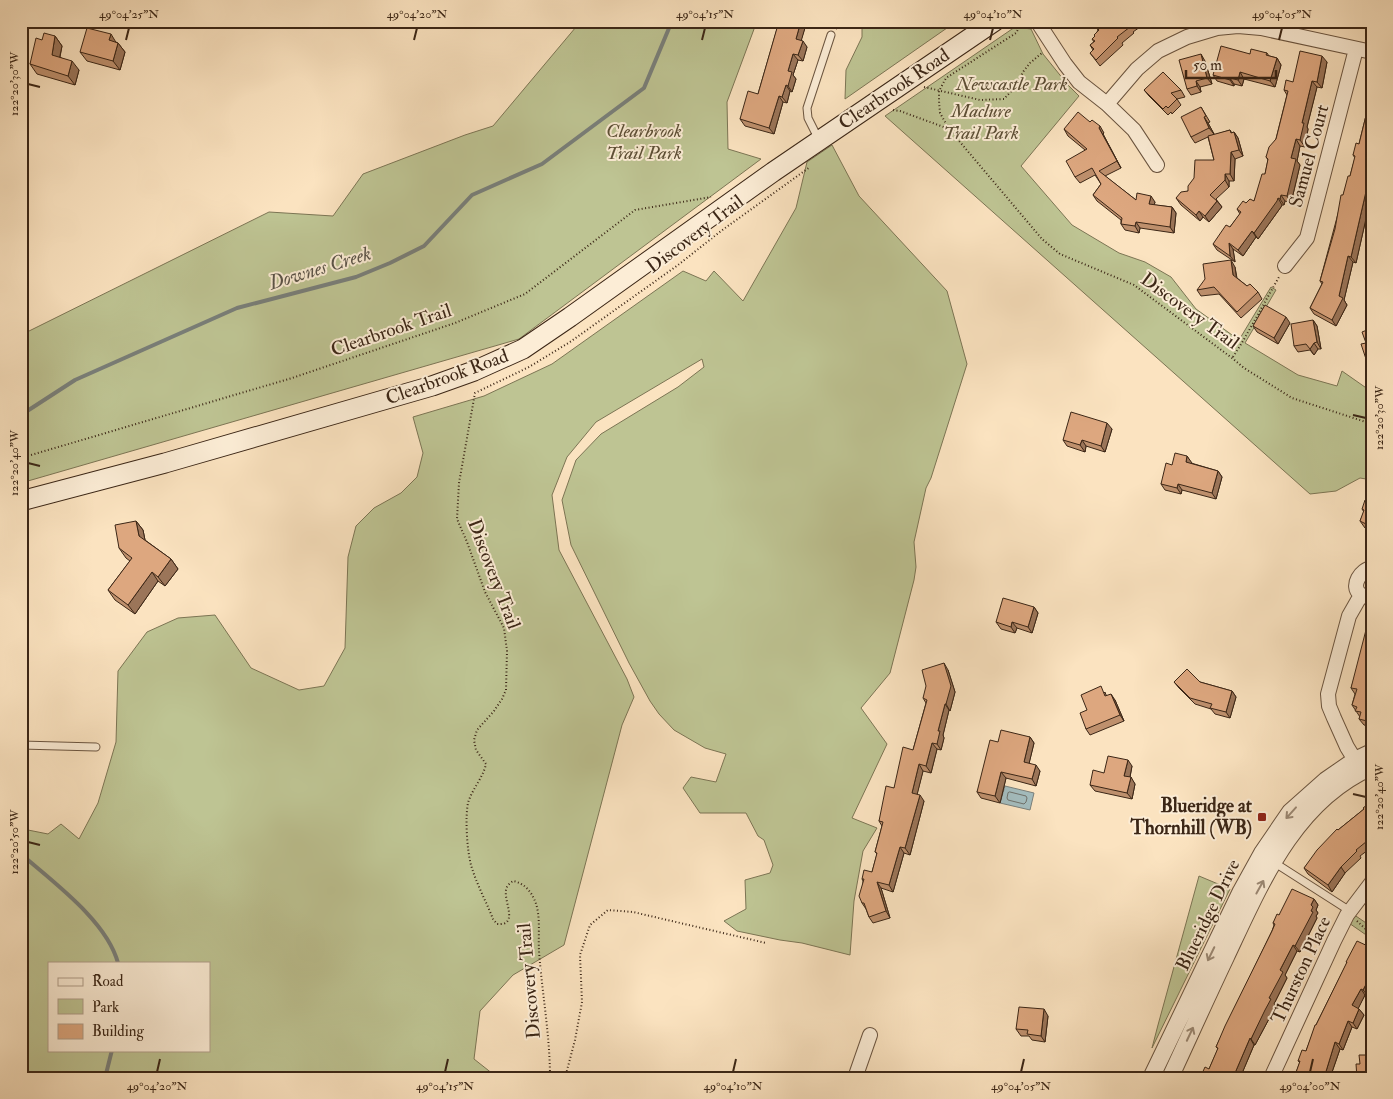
<svg xmlns="http://www.w3.org/2000/svg" width="1393" height="1099" viewBox="0 0 1393 1099" font-family="'IM FELL Double Pica',serif">
  <rect width="100%" height="100%" fill="#fbe3c0"/>
  <filter id="stains"><feTurbulence type="fractalNoise" baseFrequency=".004" numOctaves="4"/><feColorMatrix values="0 0 0 0 .2 0 0 0 0 .09 0 0 0 0 .02 0 0 0 .5 -.17"/></filter>
  <radialGradient id="worn" r=".72"><stop offset=".6" stop-color="#630" stop-opacity="0"/><stop offset="1" stop-color="#630" stop-opacity=".3"/></radialGradient>
  <path fill="#bec493" stroke="#7c7554" fill-rule="evenodd" d="M 581,21 L 757,21 L 727,102 L 728,149 L 761,159 L 519,339 L 21,483 L 21,335 L 269,212 L 333,216 L 363,174 L 465,135 L 493,126 Z
    M 862,21 L 957,21 L 845,99 L 846,70 L 862,37 Z
    M 1015,27 L 1031,29 L 1043,54 L 1068,85 L 1079,96 L 1021,166 L 1072,225 L 1119,253 L 1145,262 L 1171,277 L 1196,309 L 1239,340 L 1271,287 L 1276,290 L 1245,343 L 1298,375 L 1337,386 L 1342,371 L 1372,392 L 1372,480 L 1360,478 L 1336,491 L 1310,494 L 885,116 Z
    M 832,145 L 859,196 L 947,291 L 967,364 L 931,478 L 926,488 L 914,542 L 916,567 L 914,580 L 890,673 L 861,708 L 887,744 L 852,818 L 877,828 L 863,851 L 854,901 L 850,955 L 802,943 L 780,940 L 737,931 L 724,921 L 746,909 L 745,880 L 770,873 L 773,865 L 764,840 L 758,836 L 746,813 L 700,813 L 683,788 L 691,777 L 716,782 L 726,754 L 705,748 L 674,730 L 659,714 L 650,701 L 629,663 L 571,545 L 562,500 L 576,460 L 601,434 L 678,387 L 704,367 L 702,359 L 596,422 L 567,457 L 552,495 L 559,550 L 627,679 L 634,697 L 622,725 L 564,945 L 513,975 L 480,1011 L 474,1059 L 498,1078 L 21,1078 L 21,814 L 28,830 L 48,834 L 61,824 L 79,839 L 98,803 L 116,742 L 118,671 L 147,632 L 178,618 L 215,615 L 251,668 L 299,690 L 324,686 L 345,648 L 348,557 L 356,526 L 374,508 L 401,493 L 417,477 L 423,453 L 413,417 L 484,396 L 552,364 L 683,271 L 706,281 L 714,271 L 743,301 L 796,208 L 807,162 ZM 49,963 L 209,963 L 209,1050 L 49,1050 Z
    M 1199,876 L 1230,889 L 1152,1048 L 1158,1025 Z
    M 1350,912 L 1372,927 L 1372,939 L 1346,921 Z"/>
  <path fill="#a3bbbc" stroke="#797f7a" d="M 1005,786 L 1034,793 L 1030,810 L 1000,803 Z"/>
  <g fill="none" stroke-linecap="round" stroke-linejoin="round">
    <path stroke="#6f7069" stroke-width="1" d="M 1010,792 L 1026,796 L 1027,798 L 1026,802 L 1024,804 L 1008,800 L 1007,798 L 1008,793 Z"/>
    <path stroke="#797f7a" stroke-width="4" d="M 21,415 L 75,380 L 237,308 L 356,277 L 390,263 L 424,246 L 472,195 L 542,164 L 644,88 L 672,21
      M 21,854 C 53,882 107,921 118,963
      M 105,1078 L 112,1050"/>
    <defs>
      <path id="service" d="M 819,140 L 808,118 L 807,108 L 831,35
        M 21,745 L 96,747
        M 1275,863 L 1350,911"/>
      <path id="minor" d="M 1037,21 L 1065,64 L 1079,82 L 1107,104 L 1134,130 L 1157,165
        M 1107,104 L 1137,69 L 1158,51 L 1187,37 L 1217,28 L 1238,26 L 1261,28 L 1372,52
        M 1285,266 L 1307,238 L 1356,49
        M 1372,568 C 1361,569 1350,586 1360,594 C 1363,596 1368,597 1372,599
        M 1360,768 L 1347,747 L 1334,718 L 1329,706 L 1328,694 L 1349,616 L 1361,595
        M 855,1078 L 870,1035
        M 1271,1078 L 1334,941 L 1347,915 L 1372,882"/>
      <path id="tertiary" d="M 1151,1078 L 1241,891 L 1262,853 L 1290,812 L 1326,780 L 1355,760 L 1372,752
        M 1170,1078 C 1189,1037 1207,997 1226,957 C 1260,885 1294,801 1372,767"/>
      <path id="secondary" d="M 21,501 L 165,463 L 432,386 L 474,371 L 523,349 L 570,317 L 773,172 L 995,21"/>
    </defs>
    <use href="#service" stroke="#6b5540" stroke-width="9"/>
    <use href="#minor" stroke="#6b5540" stroke-width="16"/>
    <use href="#tertiary" stroke="#6b5540" stroke-width="18"/>
    <use href="#secondary" stroke="#3b2616" stroke-width="21"/>
    <path stroke="#3b2616" stroke-width="2" stroke-dasharray="1 2.5" stroke-linecap="butt" d="M 1021,24 L 1016,33 L 946,78 L 939,91 L 939,101 L 940,113 L 949,129 L 1042,239 L 1060,254 L 1134,285 L 1232,358 L 1244,368 L 1292,398 L 1372,424
      M 924,87 L 980,100 L 1004,99 L 1016,86 L 1023,72 L 1030,63 L 1043,52
      M 893,110 L 900,111 L 949,129
      M 1233,357 L 1243,341 L 1279,277
      M 21,458 L 292,378 L 455,323 L 525,294 L 635,210 L 711,197
      M 1357,921 L 1372,935
      M 550,1078 C 550,1035 542,993 539,951 C 538,935 541,916 535,901 C 531,891 524,883 513,881 C 510,883 506,886 506,891 C 504,902 519,926 497,924 L 493,919 C 486,901 476,883 471,865 C 467,850 465,818 468,803 C 472,789 483,778 486,764 L 476,750 L 474,740 L 477,730 L 494,711 L 502,699 L 506,690 L 507,651 L 504,628 L 485,592 L 467,542 L 457,519 L 459,483 L 475,393 L 529,367 L 570,342 L 678,265 L 721,231 L 810,167
      M 565,1078 L 575,1040 L 582,1002 L 580,955 L 590,925 L 608,910 L 633,912 L 766,943"/>
    <use href="#service" stroke="#fcedd6" stroke-width="7"/>
    <use href="#minor" stroke="#fcedd6" stroke-width="14"/>
    <use href="#tertiary" stroke="#fcedd6" stroke-width="16"/>
    <use href="#secondary" stroke="#fcedd6" stroke-width="19"/>
  </g>
  <path fill="#be906d" stroke="#3b2616" d="M 778,21 L 807,21 L 801,40 L 807,47 L 803,61 L 798,60 L 793,75 L 796,79 L 792,92 L 790,91 L 787,103 L 783,102 L 774,134 L 745,126 L 740,119 L 758,94 L 777,29 L 776,28 Z
    M 813,21 L 839,21 L 837,29 Z
    M 1102,21 L 1141,21 L 1137,23 L 1140,27 L 1133,32 L 1134,33 L 1122,43 L 1123,45 L 1100,66 L 1090,53 L 1093,50 L 1090,45 L 1094,42 L 1092,39 L 1095,36 L 1098,30 L 1096,27 Z
    M 55,36 L 62,46 L 60,57 L 79,70 L 75,85 L 37,74 L 30,64 L 42,40 Z
    M 116,42 L 118,43 L 125,52 L 120,70 L 87,61 L 80,52 Z
    M 1267,53 L 1269,56 L 1277,58 L 1281,65 L 1275,87 L 1244,79 L 1242,86 L 1234,84 L 1234,86 L 1217,81 L 1213,75 L 1250,54 Z
    M 1205,61 L 1212,84 L 1200,87 L 1201,92 L 1191,95 L 1187,89 Z
    M 1327,62 L 1322,88 L 1317,87 L 1307,127 L 1308,129 L 1305,147 L 1300,146 L 1297,161 L 1300,165 L 1291,203 L 1285,201 L 1284,205 L 1282,205 L 1281,207 L 1258,239 L 1256,237 L 1243,256 L 1233,249 L 1235,262 L 1217,250 L 1213,244 L 1230,227 L 1240,214 L 1237,209 L 1246,203 L 1254,201 L 1265,174 L 1268,160 L 1266,157 L 1276,139 L 1287,95 L 1284,90 L 1293,82 Z
    M 1144,90 L 1181,90 L 1185,97 L 1177,99 L 1181,105 L 1172,114 L 1171,112 L 1168,115 L 1149,96 Z
    M 1372,91 L 1372,192 L 1356,263 L 1353,262 L 1344,300 L 1347,305 L 1336,326 L 1314,314 L 1310,308 L 1322,284 L 1320,281 L 1343,195 L 1350,176 L 1355,158 L 1353,155 L 1359,144 Z
    M 1201,107 L 1210,122 L 1208,123 L 1214,134 L 1211,136 L 1230,130 L 1232,133 L 1234,132 L 1238,138 L 1243,156 L 1235,159 L 1234,181 L 1229,181 L 1229,187 L 1216,199 L 1222,207 L 1209,222 L 1203,217 L 1200,221 L 1181,205 L 1176,198 L 1188,191 L 1214,160 L 1208,137 L 1195,143 L 1191,137 Z
    M 1064,129 L 1104,133 L 1103,134 L 1121,168 L 1105,176 L 1136,200 L 1155,202 L 1154,205 L 1172,207 L 1176,213 L 1174,233 L 1140,228 L 1139,233 L 1125,230 L 1121,224 L 1121,220 L 1097,201 L 1093,195 L 1101,184 L 1095,175 L 1080,183 L 1075,177 L 1085,150 L 1068,136 Z
    M 1235,267 L 1237,278 L 1247,286 L 1258,292 L 1262,299 L 1241,318 L 1219,294 L 1201,296 L 1197,290 Z
    M 1372,297 L 1372,320 L 1367,314 Z
    M 1313,320 L 1317,326 L 1321,349 L 1318,349 L 1314,355 L 1310,350 L 1298,352 L 1294,346 Z
    M 1290,323 L 1278,344 L 1257,332 L 1253,326 Z
    M 1372,328 L 1372,365 L 1371,366 L 1366,359 L 1366,343 Z
    M 1112,429 L 1105,452 L 1086,446 L 1085,452 L 1067,446 L 1063,440 Z
    M 1187,456 L 1191,463 L 1218,471 L 1222,477 L 1216,499 L 1182,490 L 1181,494 L 1165,490 L 1161,484 L 1172,465 Z
    M 1372,501 L 1372,533 L 1369,529 L 1365,528 L 1360,521 L 1364,512 L 1362,509 L 1371,502 Z
    M 136,521 L 143,530 L 145,540 L 171,559 L 178,569 L 165,586 L 158,581 L 135,614 L 115,600 L 108,590 L 130,561 L 126,558 L 119,548 Z
    M 1034,607 L 1038,613 L 1032,633 L 1017,628 L 1015,633 L 1001,629 L 996,622 Z
    M 21,620 L 27,636 L 21,639 Z
    M 1372,623 L 1372,727 L 1364,725 L 1359,719 L 1360,717 L 1352,705 L 1355,694 L 1351,688 Z
    M 21,640 L 25,655 L 21,656 Z
    M 948,670 L 955,692 L 950,711 L 949,710 L 943,735 L 944,738 L 941,750 L 937,749 L 931,773 L 923,771 L 917,794 L 924,801 L 910,855 L 904,853 L 893,892 L 881,888 L 890,918 L 873,923 L 869,917 L 866,909 L 862,903 L 863,881 L 862,879 L 872,872 L 877,854 L 875,852 L 882,826 L 879,821 L 894,788 L 913,750 L 926,703 L 923,698 Z
    M 1174,682 L 1200,682 L 1232,691 L 1236,697 L 1230,718 L 1215,714 L 1211,709 L 1195,704 L 1179,688 Z
    M 1105,692 L 1106,695 L 1115,700 L 1124,721 L 1090,735 L 1086,729 L 1087,710 Z
    M 1030,737 L 1034,743 L 1029,763 L 1040,771 L 1036,786 L 1006,778 L 1000,803 L 981,798 L 977,792 L 998,742 Z
    M 1132,766 L 1130,777 L 1135,784 L 1132,799 L 1095,791 L 1090,785 L 1104,773 Z
    M 1372,801 L 1372,847 L 1360,856 L 1361,858 L 1345,873 L 1332,892 L 1308,874 L 1304,868 L 1338,830 L 1364,809 Z
    M 1314,899 L 1318,905 L 1316,910 L 1318,913 L 1316,916 L 1317,918 L 1300,952 L 1297,951 L 1285,975 L 1287,978 L 1274,1004 L 1275,1005 L 1270,1017 L 1255,1045 L 1254,1045 L 1240,1078 L 1209,1069 L 1218,1049 L 1216,1047 L 1272,931 L 1274,925 L 1273,923 L 1279,915 Z
    M 1372,948 L 1372,988 L 1368,996 L 1365,995 L 1358,1008 L 1364,1015 L 1357,1029 L 1352,1027 L 1343,1050 L 1340,1049 L 1330,1078 L 1294,1078 L 1300,1062 L 1298,1061 L 1306,1051 L 1316,1025 L 1347,963 L 1346,962 Z
    M 1048,1016 L 1045,1042 L 1032,1040 L 1029,1036 L 1021,1036 L 1016,1029 Z"/>
  <path fill="#9b7559" stroke="#3b2616" d="M 801,21 L 807,21 L 800,45 L 796,39 Z
    M 833,21 L 839,21 L 837,29 L 832,22 Z
    M 111,34 L 117,44 L 109,40 Z
    M 55,36 L 62,46 L 58,65 L 52,55 Z
    M 803,41 L 807,47 L 803,61 L 798,55 Z
    M 118,43 L 125,52 L 120,70 L 113,61 Z
    M 793,54 L 798,60 L 793,75 L 796,79 L 792,92 L 788,86 L 788,71 Z
    M 1201,54 L 1205,61 L 1212,84 L 1207,78 Z
    M 1322,56 L 1327,62 L 1322,88 L 1317,82 Z
    M 1277,58 L 1281,65 L 1275,87 L 1270,81 Z
    M 72,61 L 79,70 L 75,85 L 68,76 Z
    M 1240,72 L 1244,79 L 1242,86 L 1238,80 Z
    M 1230,78 L 1234,84 L 1234,86 L 1230,80 Z
    M 1196,81 L 1200,87 L 1201,92 L 1197,86 Z
    M 1312,81 L 1317,87 L 1307,127 L 1308,129 L 1305,147 L 1300,140 L 1302,123 Z
    M 786,85 L 790,91 L 787,103 L 782,97 Z
    M 779,96 L 783,102 L 774,134 L 769,128 Z
    M 1204,117 L 1208,123 L 1214,134 L 1209,128 Z
    M 1100,126 L 1104,133 L 1103,134 L 1121,168 L 1117,161 L 1099,128 Z
    M 1234,132 L 1238,138 L 1243,156 L 1239,150 Z
    M 1296,139 L 1300,146 L 1297,161 L 1300,165 L 1291,203 L 1287,196 L 1291,158 Z
    M 1231,152 L 1235,159 L 1234,181 L 1230,174 Z
    M 1225,174 L 1229,181 L 1229,187 L 1225,180 Z
    M 1370,174 L 1372,177 L 1372,192 L 1356,263 L 1351,257 Z
    M 1281,195 L 1285,201 L 1284,205 L 1280,199 Z
    M 1151,196 L 1155,202 L 1153,210 L 1149,204 Z
    M 1278,198 L 1282,205 L 1281,207 L 1258,239 L 1254,233 Z
    M 1217,201 L 1222,207 L 1209,222 L 1205,216 Z
    M 1172,207 L 1176,213 L 1174,233 L 1170,227 Z
    M 1199,211 L 1203,217 L 1200,221 L 1196,215 Z
    M 1136,222 L 1140,228 L 1139,233 L 1135,226 Z
    M 1252,231 L 1256,237 L 1243,256 L 1238,250 Z
    M 1229,243 L 1233,249 L 1235,262 L 1230,256 Z
    M 1348,256 L 1353,262 L 1344,300 L 1347,305 L 1336,326 L 1332,320 L 1339,296 Z
    M 1231,260 L 1235,267 L 1237,282 L 1233,275 Z
    M 1286,317 L 1290,323 L 1278,344 L 1274,338 Z
    M 1313,320 L 1317,326 L 1321,349 L 1317,342 Z
    M 1314,343 L 1318,349 L 1314,355 L 1310,349 Z
    M 1107,423 L 1112,429 L 1105,452 L 1101,446 Z
    M 1082,440 L 1086,446 L 1085,452 L 1080,445 Z
    M 1187,456 L 1192,463 L 1190,468 L 1186,462 Z
    M 1218,471 L 1222,477 L 1216,499 L 1212,493 Z
    M 1178,484 L 1182,490 L 1181,494 L 1177,488 Z
    M 136,521 L 143,530 L 146,545 L 139,536 Z
    M 171,559 L 178,569 L 165,586 L 158,577 Z
    M 152,572 L 158,581 L 135,614 L 128,605 Z
    M 1034,607 L 1038,613 L 1032,633 L 1028,627 Z
    M 21,620 L 22,621 L 27,636 L 23,630 L 21,625 Z
    M 1012,622 L 1017,628 L 1015,633 L 1011,627 Z
    M 21,640 L 25,655 L 21,649 Z
    M 944,663 L 948,670 L 955,692 L 950,711 L 946,704 Z
    M 1232,691 L 1236,697 L 1230,718 L 1226,712 Z
    M 1111,694 L 1115,700 L 1124,721 L 1120,715 Z
    M 945,704 L 949,710 L 943,735 L 944,738 L 941,750 L 937,744 L 938,731 Z
    M 1030,737 L 1034,743 L 1028,768 L 1024,762 Z
    M 932,743 L 937,749 L 931,773 L 926,766 Z
    M 1128,760 L 1132,766 L 1129,782 L 1124,776 Z
    M 919,764 L 923,771 L 916,799 L 912,793 Z
    M 1036,765 L 1040,771 L 1036,786 L 1032,779 Z
    M 1001,772 L 1006,778 L 1000,803 L 995,796 Z
    M 1131,777 L 1135,784 L 1132,799 L 1127,793 Z
    M 920,795 L 924,801 L 910,855 L 905,848 Z
    M 900,847 L 904,853 L 893,892 L 889,885 Z
    M 1341,867 L 1345,873 L 1332,892 L 1328,885 Z
    M 877,882 L 881,888 L 890,918 L 886,911 Z
    M 1314,899 L 1318,905 L 1316,910 L 1318,913 L 1316,916 L 1317,918 L 1300,952 L 1295,946 L 1311,911 L 1311,905 Z
    M 1293,945 L 1297,951 L 1285,975 L 1287,978 L 1274,1004 L 1275,1005 L 1270,1017 L 1255,1045 L 1251,1039 L 1269,998 L 1280,970 Z
    M 1372,973 L 1372,988 L 1368,996 L 1363,990 Z
    M 1361,989 L 1365,995 L 1357,1011 L 1352,1005 Z
    M 1044,1009 L 1048,1016 L 1045,1042 L 1041,1036 Z
    M 1359,1009 L 1364,1015 L 1357,1029 L 1353,1023 Z
    M 1348,1021 L 1352,1027 L 1343,1050 L 1339,1044 Z
    M 1250,1038 L 1254,1045 L 1240,1078 L 1237,1078 L 1235,1073 Z
    M 1335,1042 L 1340,1049 L 1330,1078 L 1324,1078 Z"/>
  <path fill="#dda77f" stroke="#3b2616" d="M 778,21 L 801,21 L 796,39 L 803,41 L 798,55 L 793,54 L 788,71 L 792,72 L 788,86 L 786,85 L 782,97 L 779,96 L 769,128 L 740,119 L 748,91 L 758,94 L 777,28 L 776,28 Z
    M 1102,21 L 1134,21 L 1129,26 L 1130,27 L 1117,37 L 1118,38 L 1096,60 L 1090,53 L 1094,49 L 1090,45 L 1095,41 L 1092,39 L 1095,36 L 1094,35 L 1099,30 L 1096,27 Z
    M 87,28 L 111,34 L 109,40 L 118,43 L 113,61 L 80,52 Z
    M 44,33 L 55,36 L 52,55 L 72,61 L 68,76 L 30,64 L 36,38 L 42,40 Z
    M 1221,46 L 1250,54 L 1251,49 L 1267,53 L 1266,55 L 1277,58 L 1270,81 L 1240,72 L 1238,80 L 1230,78 L 1230,80 L 1213,75 Z
    M 1300,51 L 1322,56 L 1317,82 L 1312,81 L 1302,123 L 1304,123 L 1300,140 L 1296,139 L 1291,158 L 1296,159 L 1287,196 L 1281,195 L 1280,199 L 1278,198 L 1277,201 L 1254,233 L 1252,231 L 1238,250 L 1229,243 L 1230,256 L 1213,244 L 1226,225 L 1230,227 L 1241,212 L 1237,209 L 1243,201 L 1246,203 L 1250,199 L 1254,201 L 1262,174 L 1265,174 L 1268,159 L 1266,157 L 1269,147 L 1276,139 L 1288,91 L 1284,90 L 1286,80 L 1293,82 Z
    M 1201,54 L 1207,78 L 1196,81 L 1197,86 L 1187,89 L 1179,60 Z
    M 1163,72 L 1181,90 L 1171,93 L 1177,99 L 1168,108 L 1166,106 L 1163,109 L 1144,90 Z
    M 1372,91 L 1372,175 L 1370,174 L 1351,257 L 1348,256 L 1339,296 L 1343,298 L 1332,320 L 1310,308 L 1323,282 L 1320,281 L 1335,229 L 1341,195 L 1343,195 L 1348,176 L 1350,176 L 1355,156 L 1353,155 L 1356,143 L 1359,144 Z
    M 1201,107 L 1206,116 L 1204,117 L 1209,128 L 1191,137 L 1181,117 Z
    M 1078,112 L 1090,122 L 1092,120 L 1100,126 L 1099,128 L 1117,161 L 1099,171 L 1136,200 L 1137,193 L 1151,196 L 1149,204 L 1172,207 L 1170,227 L 1136,222 L 1135,226 L 1121,224 L 1122,218 L 1093,195 L 1101,184 L 1092,168 L 1075,177 L 1066,161 L 1087,149 L 1064,129 Z
    M 1230,130 L 1231,133 L 1234,132 L 1239,150 L 1231,152 L 1230,174 L 1225,174 L 1225,180 L 1210,195 L 1217,201 L 1205,216 L 1199,211 L 1196,215 L 1176,198 L 1181,192 L 1188,191 L 1188,186 L 1194,178 L 1195,160 L 1214,160 L 1208,136 Z
    M 1231,260 L 1233,275 L 1247,286 L 1250,284 L 1258,292 L 1237,312 L 1214,287 L 1197,290 L 1205,279 L 1203,264 Z
    M 1372,297 L 1372,315 L 1367,314 Z
    M 1265,305 L 1286,317 L 1274,338 L 1253,326 Z
    M 1313,320 L 1317,342 L 1314,343 L 1310,349 L 1306,344 L 1294,346 L 1291,324 Z
    M 1372,328 L 1372,358 L 1366,359 L 1361,344 L 1366,343 L 1362,332 Z
    M 1071,412 L 1107,423 L 1101,446 L 1082,440 L 1080,445 L 1063,440 Z
    M 1175,453 L 1187,456 L 1186,462 L 1218,471 L 1212,493 L 1178,484 L 1177,488 L 1161,484 L 1166,463 L 1172,465 Z
    M 1365,500 L 1371,502 L 1372,501 L 1372,529 L 1368,527 L 1368,525 L 1360,521 L 1364,510 L 1362,509 Z
    M 136,521 L 139,536 L 171,559 L 158,577 L 152,572 L 128,605 L 108,590 L 132,558 L 119,548 L 115,525 Z
    M 1003,598 L 1034,607 L 1028,627 L 1012,622 L 1011,627 L 996,622 Z
    M 1372,623 L 1372,721 L 1371,722 L 1359,719 L 1361,712 L 1355,711 L 1357,707 L 1352,705 L 1357,689 L 1351,688 L 1367,626 L 1370,627 Z
    M 944,663 L 951,686 L 946,704 L 945,704 L 938,731 L 940,731 L 937,744 L 932,743 L 926,766 L 919,764 L 912,793 L 920,795 L 905,848 L 900,847 L 889,885 L 877,882 L 886,911 L 869,917 L 864,903 L 862,903 L 859,896 L 864,879 L 862,879 L 864,870 L 872,872 L 877,853 L 875,852 L 883,822 L 879,821 L 886,786 L 894,788 L 903,747 L 913,750 L 927,700 L 923,698 L 926,686 L 922,670 Z
    M 1187,669 L 1200,682 L 1232,691 L 1226,712 L 1210,708 L 1212,704 L 1190,698 L 1174,682 Z
    M 1101,686 L 1105,696 L 1111,694 L 1120,715 L 1086,729 L 1080,713 L 1087,710 L 1081,695 Z
    M 1001,730 L 1030,737 L 1024,762 L 1036,765 L 1032,779 L 1001,772 L 995,796 L 977,792 L 990,740 L 998,742 Z
    M 1108,756 L 1128,760 L 1124,776 L 1131,777 L 1127,793 L 1090,785 L 1093,770 L 1104,773 Z
    M 1372,801 L 1372,837 L 1356,850 L 1357,851 L 1341,867 L 1328,885 L 1304,868 L 1317,850 L 1337,829 L 1338,830 L 1364,809 L 1363,808 Z
    M 1292,889 L 1314,899 L 1311,905 L 1313,907 L 1311,911 L 1313,912 L 1295,946 L 1293,945 L 1280,970 L 1283,972 L 1269,998 L 1271,999 L 1265,1010 L 1251,1039 L 1250,1038 L 1235,1073 L 1238,1075 L 1237,1078 L 1200,1078 L 1205,1067 L 1209,1069 L 1218,1048 L 1216,1047 L 1225,1026 L 1272,931 L 1275,924 L 1273,923 L 1277,914 L 1279,915 Z
    M 1357,941 L 1372,948 L 1372,973 L 1363,990 L 1361,989 L 1352,1005 L 1359,1009 L 1353,1023 L 1348,1021 L 1339,1044 L 1335,1042 L 1324,1078 L 1294,1078 L 1300,1061 L 1298,1061 L 1302,1050 L 1306,1051 L 1315,1025 L 1316,1025 L 1347,962 L 1346,962 Z
    M 1019,1007 L 1044,1009 L 1041,1036 L 1027,1034 L 1028,1030 L 1016,1029 Z
    M 1372,1050 L 1372,1078 L 1357,1078 L 1356,1064 L 1360,1064 L 1359,1055 L 1366,1055 L 1366,1051 Z"/>
  <defs><path id="oneway-shaft" d="M-6 0H5M1.5-3L5.5 0L1.5 3" fill="none" stroke-width="1.6" stroke-linecap="round" stroke-linejoin="round" transform="scale(1.25)"/></defs>
  <g stroke="#9c8a76">
    <use href="#oneway-shaft" transform="translate(1291 813) rotate(132)"/>
    <use href="#oneway-shaft" transform="translate(1260 887) rotate(-61)"/>
    <use href="#oneway-shaft" transform="translate(1211 954) rotate(116)"/>
    <use href="#oneway-shaft" transform="translate(1190 1034) rotate(-65)"/>
  </g>
  <path fill="none" stroke="#3b2616" stroke-width="2" d="M 126,40 L 129,28M 414,40 L 417,28M 702,40 L 705,28M 990,40 L 993,28M 1279,40 L 1282,28M 28,84 L 40,87M 1353,415 L 1366,418M 28,463 L 40,466M 1353,794 L 1366,797M 28,842 L 40,845M 157,1072 L 160,1059M 445,1072 L 448,1059M 733,1072 L 736,1059M 1021,1072 L 1024,1059M 1310,1072 L 1313,1059"/>
  <rect fill="#8f2418" stroke="#fcedd6" stroke-width="2" x="1257" y="812" width="10" height="10" rx="2.5"/>
  <g text-anchor="middle" dominant-baseline="central" stroke-width="4" stroke-linejoin="round" paint-order="stroke">
    <g font-size="19" font-style="italic" fill="#5c4e35" stroke="#fcedd6">
      <text x="1012" y="84">Newcastle Park</text>
      <text x="981" y="111">Maclure<tspan x="981" dy="22">Trail Park</tspan></text>
      <text x="644" y="131">Clearbrook<tspan x="644" dy="22">Trail Park</tspan></text>
    </g>
    <g font-size="19" fill="#3b2616" stroke="#fcedd6">
      <text transform="translate(894 89) rotate(-34)">Clearbrook Road</text>
      <text transform="translate(1309 156) rotate(-75)">Samuel Court</text>
      <text transform="translate(695 234) rotate(-37)">Discovery Trail</text>
      <text transform="translate(1190 311) rotate(36)">Discovery Trail</text>
      <text transform="translate(391 330) rotate(-19)">Clearbrook Trail</text>
      <text transform="translate(447 377) rotate(-20)">Clearbrook Road</text>
      <text transform="translate(494 574) rotate(69)">Discovery Trail</text>
      <text transform="translate(1208 915) rotate(-64)">Blueridge Drive</text>
      <text transform="translate(1301 970) rotate(-65)">Thurston Place</text>
      <text transform="translate(529 981) rotate(-95)">Discovery Trail</text>
    </g>
    <g font-size="19" font-weight="bold" fill="#3b2616" stroke="#fcedd6" text-anchor="end">
      <text x="1252" y="806">Blueridge at<tspan x="1252" dy="22">Thornhill (WB)</tspan></text>
    </g>
    <g font-size="20" font-style="italic" fill="#5a5348" stroke="#fcedd6">
      <text transform="translate(320 268) rotate(-17)">Downes Creek</text>
    </g>
  </g>
  <rect width="1393" height="1099" fill="none" stroke="#fbe3c0" stroke-width="55"/>
  <rect x="48" y="962" width="162" height="90" fill="#fcedd6" stroke="#af9d89"/>
  <rect x="58" y="978" width="25" height="8" fill="#fcedd6" stroke="#af9d89"/>
  <text x="92" y="986" font-size="15" fill="#3b2616">Road</text>
  <rect x="58" y="999" width="25" height="15" fill="#bec493" stroke="#af9d89"/>
  <text x="92" y="1012" font-size="15" fill="#3b2616">Park</text>
  <rect x="58" y="1024" width="25" height="15" fill="#dda77f" stroke="#af9d89"/>
  <text x="92" y="1036" font-size="15" fill="#3b2616">Building</text>
  <path d="M1186 70v8h90v-8" fill="none" stroke="#3b2616" stroke-width="2.5"/>
  <text x="1193" y="70" font-size="15" fill="#3b2616" stroke="#fcedd6" stroke-width="4" paint-order="stroke">50 m</text>
  <rect x="28" y="28" width="1338" height="1044" fill="none" stroke="#3b2616" stroke-width="2"/>
  <g font-size="12" text-anchor="middle" fill="#3b2616">
    <text x="129" y="18">49°04'25"N</text>
    <text x="417" y="18">49°04'20"N</text>
    <text x="705" y="18">49°04'15"N</text>
    <text x="993" y="18">49°04'10"N</text>
    <text x="1282" y="18">49°04'05"N</text>
    <text transform="translate(14 84) rotate(-90)" y="4">122°20'30"W</text>
    <text transform="translate(1379 418) rotate(-90)" y="4">122°20'30"W</text>
    <text transform="translate(14 463) rotate(-90)" y="4">122°20'40"W</text>
    <text transform="translate(1379 797) rotate(-90)" y="4">122°20'40"W</text>
    <text transform="translate(14 842) rotate(-90)" y="4">122°20'50"W</text>
    <text x="157" y="1090">49°04'20"N</text>
    <text x="445" y="1090">49°04'15"N</text>
    <text x="733" y="1090">49°04'10"N</text>
    <text x="1021" y="1090">49°04'05"N</text>
    <text x="1310" y="1090">49°04'00"N</text>
  </g>
  <rect width="100%" height="100%" filter="url(#stains)"/>
  <rect width="100%" height="100%" fill="url(#worn)"/>
</svg>
